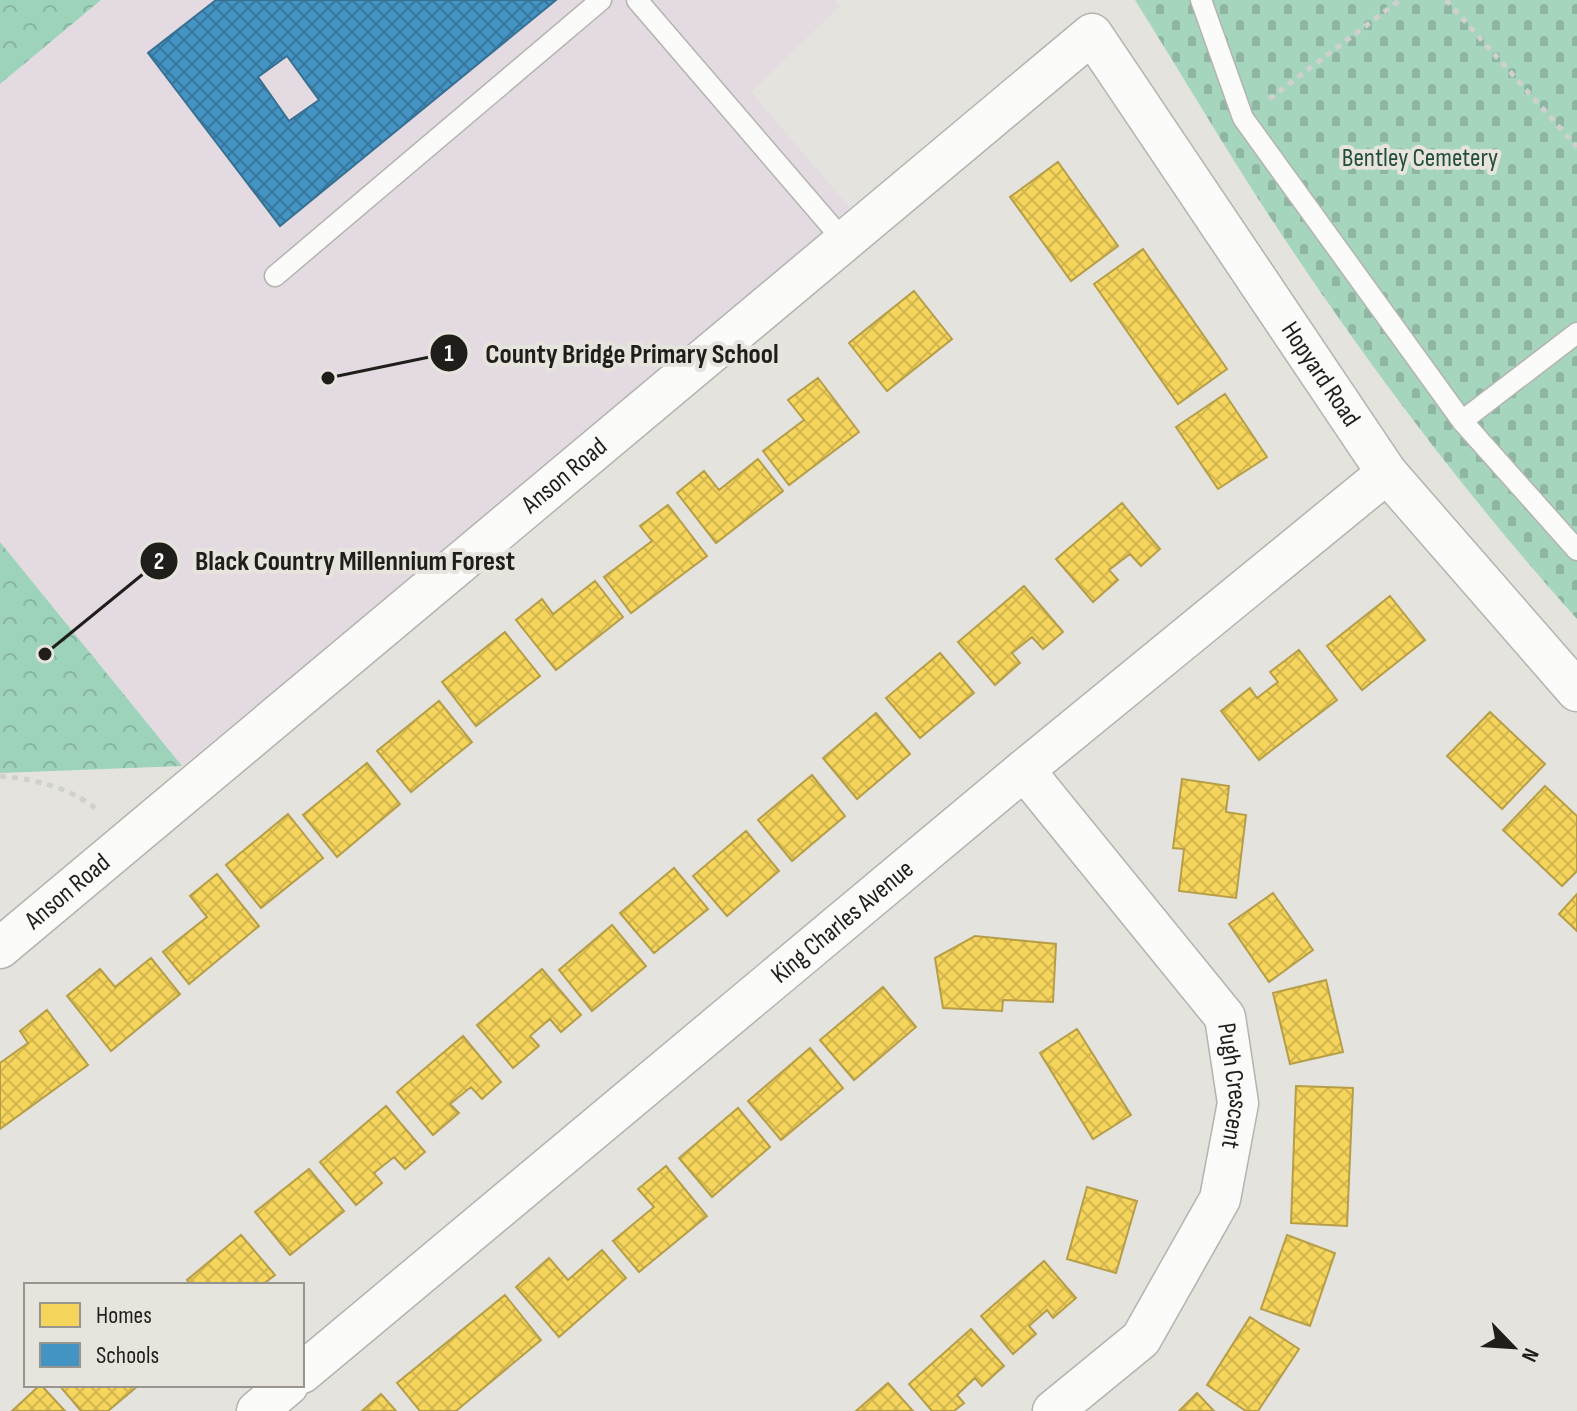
<svg xmlns="http://www.w3.org/2000/svg" width="1577" height="1411" viewBox="0 0 1577 1411" font-family="'Sofia Sans Condensed',sans-serif">
  <defs>
    <pattern id="forest-crowns" width="20" height="18" patternUnits="userSpaceOnUse" patternTransform="scale(2)"><rect width="20" height="18" fill="#9ed3bb"/><path d="M2 6a3 3 0 1 1 6 0M12 15a3 3 0 1 1 6 0" fill="none" stroke="#88b5a0"/></pattern>
    <pattern id="cemetery-stones" width="16" height="16" patternUnits="userSpaceOnUse" patternTransform="scale(2)"><rect width="16" height="16" fill="#a6d5be"/><path d="M2 7V4a2 2 0 0 1 4 0v3zM10 15v-3a2 2 0 0 1 4 0v3z" fill="#8eb6a3"/></pattern>
    <pattern id="homes-cross-hatch" width="8" height="8" patternUnits="userSpaceOnUse" patternTransform="scale(2)"><rect width="8" height="8" fill="#f6d55c"/><path d="M0 0l8 8M0 8l8-8" fill="none" stroke="#d2b64f"/></pattern>
    <pattern id="schools-cross-hatch" width="8" height="8" patternUnits="userSpaceOnUse" patternTransform="scale(2)"><rect width="8" height="8" fill="#4393c3"/><path d="M0 0l8 8M0 8l8-8" fill="none" stroke="#37779e"/></pattern>
  </defs>
  <rect width="100%" height="100%" fill="#e4e3de"/>
  <path fill="#e4dbe2" d="M 101,0 L 834,0 L 840,6 L 751,92 L 856,215 L 182,766 L 0,542 L 0,84 Z"/>
  <path fill="url(#forest-crowns)" d="M 0,0 L 101,0 L 0,84 Z
    M 0,542 L 182,766 L 0,773 Z"/>
  <path fill="url(#cemetery-stones)" d="M 1135,0 L 1577,0 L 1577,619 C 1474,504 1380,381 1294,253 C 1238,171 1188,84 1135,0 Z"/>
  <path fill="url(#homes-cross-hatch)" stroke="#b69e48" stroke-width="2" d="M 1058,162 L 1118,246 L 1071,281 L 1010,197 Z
    M 1143,249 L 1227,369 L 1178,404 L 1094,284 Z
    M 914,291 L 952,339 L 887,391 L 849,343 Z
    M 818,378 L 859,432 L 789,485 L 763,451 L 804,420 L 788,400 Z
    M 1225,394 L 1267,457 L 1218,489 L 1176,427 Z
    M 758,459 L 783,491 L 716,543 L 677,493 L 704,471 L 719,490 Z
    M 1122,503 L 1160,549 L 1141,566 L 1130,554 L 1109,570 L 1118,580 L 1093,602 L 1056,559 Z
    M 668,505 L 707,556 L 631,613 L 604,577 L 652,541 L 640,526 Z
    M 595,581 L 623,617 L 556,670 L 516,620 L 542,599 L 553,614 Z
    M 1024,586 L 1063,632 L 1043,649 L 1032,637 L 1012,653 L 1020,663 L 995,685 L 958,642 Z
    M 1390,596 L 1425,640 L 1362,690 L 1327,646 Z
    M 505,632 L 540,676 L 476,726 L 442,682 Z
    M 1299,650 L 1337,700 L 1259,760 L 1221,711 L 1250,688 L 1257,698 L 1278,682 L 1270,672 Z
    M 940,653 L 974,693 L 920,738 L 886,698 Z
    M 439,701 L 472,742 L 411,792 L 377,751 Z
    M 1490,712 L 1545,764 L 1502,809 L 1447,756 Z
    M 876,713 L 910,754 L 857,799 L 823,758 Z
    M 367,763 L 400,804 L 337,857 L 303,815 Z
    M 812,775 L 845,816 L 792,861 L 758,820 Z
    M 1182,779 L 1229,786 L 1226,812 L 1246,815 L 1236,898 L 1179,891 L 1184,849 L 1173,848 Z
    M 1545,786 L 1577,816 L 1577,871 L 1562,886 L 1503,830 Z
    M 288,814 L 323,858 L 261,908 L 226,865 Z
    M 746,831 L 779,871 L 727,916 L 693,876 Z
    M 674,868 L 708,909 L 654,953 L 620,913 Z
    M 217,874 L 259,926 L 189,984 L 163,952 L 207,917 L 190,896 Z
    M 1273,893 L 1313,950 L 1269,982 L 1229,924 Z
    M 1577,894 L 1577,931 L 1559,914 Z
    M 612,925 L 646,966 L 592,1011 L 559,970 Z
    M 975,936 L 1056,944 L 1053,1002 L 1003,1000 L 1002,1011 L 943,1008 L 935,958 Z
    M 151,958 L 180,994 L 111,1051 L 67,996 L 100,969 L 115,987 Z
    M 542,969 L 581,1015 L 561,1032 L 550,1019 L 530,1036 L 539,1046 L 513,1068 L 477,1025 Z
    M 1326,980 L 1343,1052 L 1290,1064 L 1273,993 Z
    M 883,987 L 916,1027 L 854,1080 L 820,1040 Z
    M 47,1010 L 88,1065 L 0,1129 L 0,1063 L 28,1043 L 20,1031 Z
    M 1077,1029 L 1131,1115 L 1093,1139 L 1040,1053 Z
    M 463,1036 L 501,1082 L 482,1099 L 471,1087 L 450,1104 L 459,1113 L 433,1135 L 397,1092 Z
    M 810,1048 L 843,1088 L 781,1140 L 748,1101 Z
    M 1296,1086 L 1353,1088 L 1347,1226 L 1291,1223 Z
    M 386,1106 L 425,1152 L 405,1169 L 394,1157 L 374,1173 L 382,1183 L 356,1205 L 320,1162 Z
    M 738,1108 L 770,1147 L 712,1197 L 679,1158 Z
    M 666,1166 L 707,1216 L 639,1272 L 613,1241 L 654,1207 L 638,1189 Z
    M 309,1169 L 344,1211 L 290,1255 L 255,1212 Z
    M 1087,1187 L 1137,1201 L 1116,1273 L 1067,1259 Z
    M 241,1235 L 275,1275 L 262,1285 L 191,1285 L 187,1280 Z
    M 1287,1235 L 1335,1253 L 1310,1326 L 1261,1309 Z
    M 602,1250 L 626,1278 L 559,1337 L 516,1287 L 549,1258 L 568,1280 Z
    M 1044,1261 L 1076,1298 L 1053,1318 L 1047,1310 L 1029,1326 L 1036,1334 L 1013,1354 L 981,1316 Z
    M 505,1295 L 541,1340 L 456,1411 L 420,1411 L 397,1383 Z
    M 1250,1317 L 1299,1349 L 1258,1411 L 1246,1411 L 1207,1385 Z
    M 971,1329 L 1004,1366 L 982,1386 L 975,1378 L 957,1395 L 964,1403 L 954,1411 L 932,1411 L 909,1384 Z
    M 888,1383 L 913,1411 L 856,1411 Z
    M 41,1385 L 65,1411 L 12,1411 L 40,1385 Z
    M 59,1385 L 139,1385 L 108,1411 L 81,1411 Z
    M 1197,1393 L 1214,1411 L 1179,1411 Z
    M 381,1394 L 396,1411 L 362,1411 Z"/>
  <path fill="url(#schools-cross-hatch)" stroke="#387091" stroke-width="2" fill-rule="evenodd" d="M 216,0 L 556,0 L 280,226 L 148,53 ZM 287,56 L 319,100 L 289,121 L 258,77 Z"/>
  <g fill="none" stroke-linecap="round" stroke-linejoin="round">
    <defs>
      <path id="lane" d="M 637,0 L 844,241
        M 1201,0 L 1243,118 L 1462,421 L 1577,550
        M 275,276 L 601,0
        M 1462,421 L 1577,333"/>
      <g id="street">
        <path id="s1" d="M 1024,770 L 1225,1017 L 1238,1103 L 1220,1199 L 1141,1339 L 1053,1411"/>
        <path id="s2" d="M 0,948 L 1092,34 L 1387,473 L 1577,691"/>
        <path id="s3" d="M 302,1373 L 1024,770 L 1387,473"/>
        <path d="M 257,1411 L 288,1385"/>
      </g>
    </defs>
    <use href="#lane" stroke="#b3b3af" stroke-width="23"/>
    <use href="#street" stroke="#b3b3af" stroke-width="43"/>
    <path stroke="#d0d0cf" stroke-width="5" stroke-dasharray="6 6" stroke-linecap="butt" d="M 1446,0 L 1577,147
      M 1269,99 L 1400,0
      M 0,776 C 36,779 71,788 99,811"/>
    <use href="#lane" stroke="#fbfbfa" stroke-width="20"/>
    <use href="#street" stroke="#fbfbfa" stroke-width="40"/>
  </g>
  <g text-anchor="middle" dominant-baseline="central" stroke-width="8" stroke-linejoin="round" paint-order="stroke">
    <g font-size="26" fill="#234d3b" stroke="#e6e4dc">
      <text x="1420" y="158">Bentley Cemetery</text>
    </g>
    <g font-size="26" fill="#1f1e1b" stroke="#e6e4dc">
      <text stroke="none"><textPath href="#s2" startOffset="1834">Hopyard Road</textPath></text>
      <text stroke="none"><textPath href="#s2" startOffset="736">Anson Road</textPath></text>
      <text stroke="none"><textPath href="#s2" startOffset="88">Anson Road</textPath></text>
      <text stroke="none"><textPath href="#s3" startOffset="704">King Charles Avenue</textPath></text>
      <text stroke="none"><textPath href="#s1" startOffset="388">Pugh Crescent</textPath></text>
    </g>
  </g>
  <path fill="none" stroke="#1f1e1b" stroke-width="3" d="M328 378L449 353M45 654L159 561"/>
  <g fill="#1f1e1b" stroke="#e6e4dc" stroke-width="3">
    <circle cx="328" cy="378" r="8"/>
    <circle cx="45" cy="654" r="8"/>
    <circle cx="449" cy="353" r="20"/>
    <circle cx="159" cy="561" r="20"/>
  </g>
  <g font-size="24" text-anchor="middle" font-weight="bold" fill="#fff">
    <text x="449" y="361">1</text>
    <text x="159" y="569">2</text>
  </g>
  <g font-size="28" text-anchor="middle" font-weight="bold" fill="#1f1e1b" stroke="#e6e4dc" stroke-width="8" stroke-linejoin="round" paint-order="stroke">
    <text x="632" y="363">County Bridge Primary School</text>
    <text x="355" y="570">Black Country Millennium Forest</text>
  </g>
  <rect x="24" y="1283" width="280" height="104" fill="#e6e4dc" stroke="#96958f" stroke-width="2"/>
  <rect x="40" y="1303" width="40" height="24" fill="#f6d55c" stroke="#96958f" stroke-width="2"/>
  <text x="96" y="1323" font-size="24" fill="#1f1e1b">Homes</text>
  <rect x="40" y="1343" width="40" height="24" fill="#4393c3" stroke="#96958f" stroke-width="2"/>
  <text x="96" y="1363" font-size="24" fill="#1f1e1b">Schools</text>
  <g transform="translate(1513 1347) rotate(115)" stroke="#e6e4dc" stroke-width="6" paint-order="stroke">
  <path d="M0-6L14 30L0 20L-14 30Z" fill="#1f1e1b"/>
  <text y="-12" font-size="22" font-weight="bold" text-anchor="middle" fill="#1f1e1b">N</text>
  </g>
</svg>
